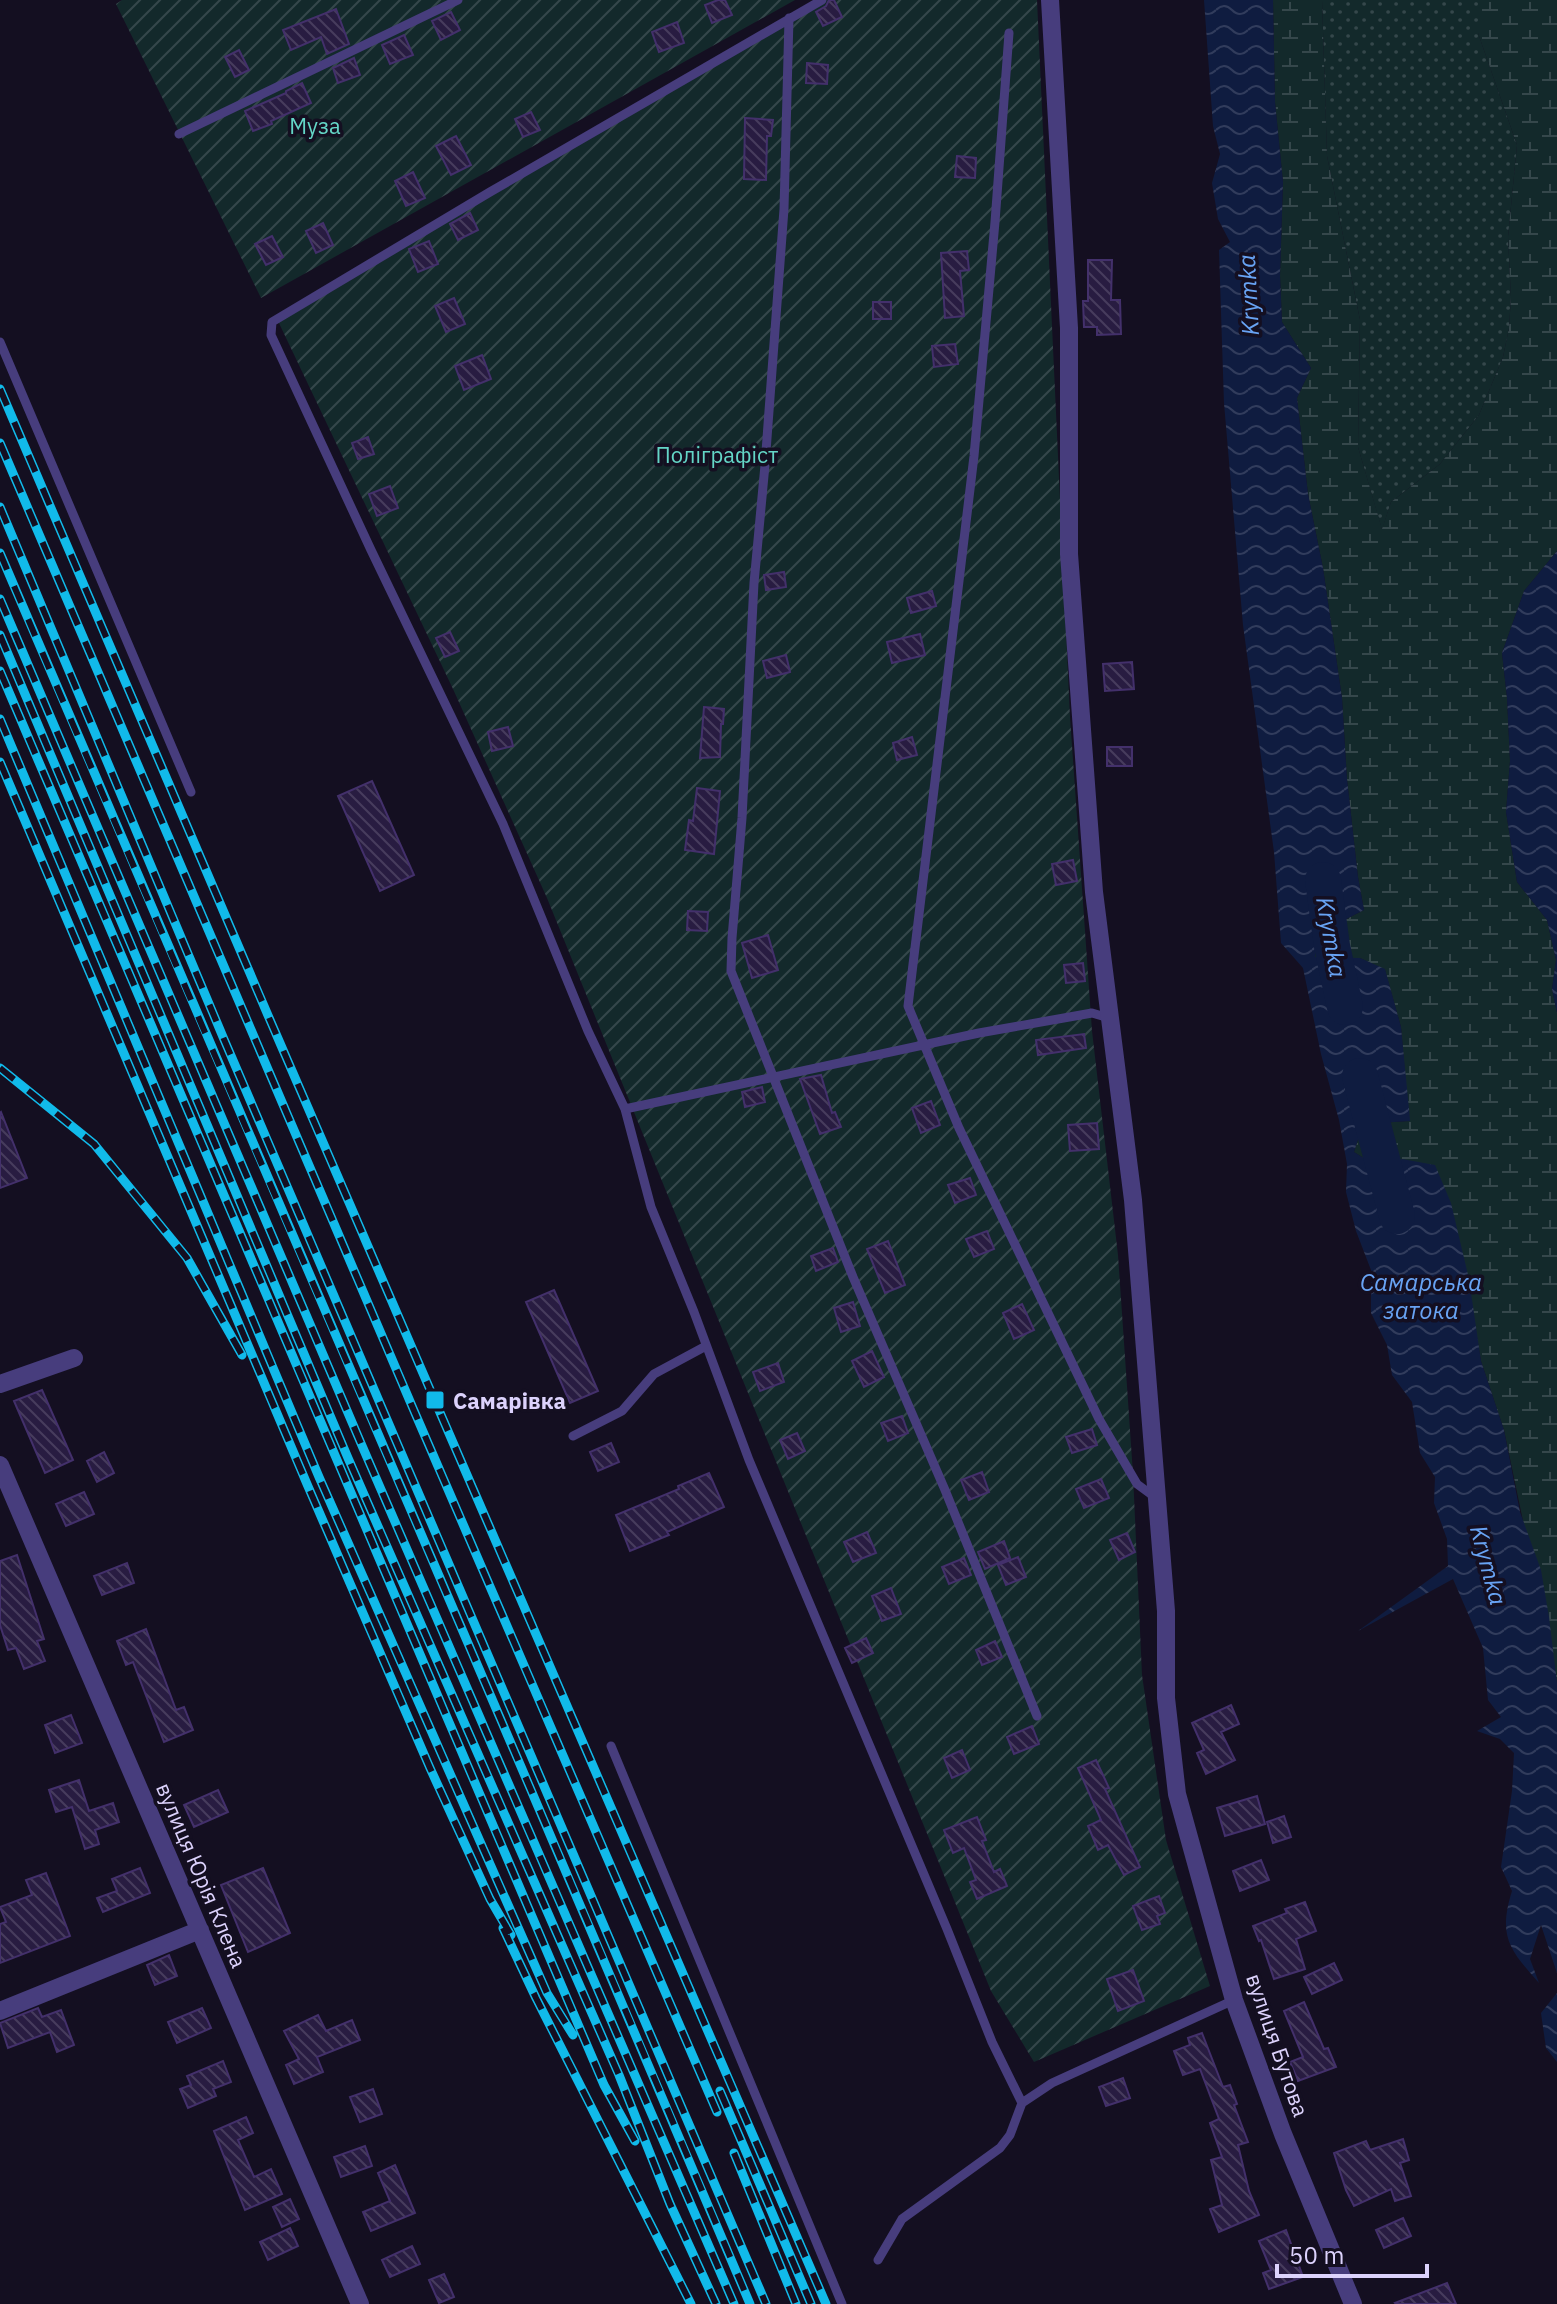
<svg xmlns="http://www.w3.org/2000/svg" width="1557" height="2304" viewBox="0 0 1557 2304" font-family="'IBM Plex Sans',sans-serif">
  <defs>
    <pattern id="grass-dots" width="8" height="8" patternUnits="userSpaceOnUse" patternTransform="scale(2)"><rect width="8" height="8" fill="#13292b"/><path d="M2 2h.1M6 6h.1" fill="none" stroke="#35474b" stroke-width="1.8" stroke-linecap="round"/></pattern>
    <pattern id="wetland-marsh" width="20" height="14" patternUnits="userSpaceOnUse" patternTransform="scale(2)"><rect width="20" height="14" fill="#13292b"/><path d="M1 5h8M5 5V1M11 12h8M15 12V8" fill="none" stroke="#35474b"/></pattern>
    <pattern id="garden-furrows" width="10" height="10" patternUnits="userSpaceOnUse" patternTransform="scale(2)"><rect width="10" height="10" fill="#13292b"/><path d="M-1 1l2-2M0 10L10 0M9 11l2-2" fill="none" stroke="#35474b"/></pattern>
    <pattern id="water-waves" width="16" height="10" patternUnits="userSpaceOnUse" patternTransform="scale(2)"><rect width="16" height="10" fill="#0f1c40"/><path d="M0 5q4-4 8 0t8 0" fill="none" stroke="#313c5c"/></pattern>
    <pattern id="building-back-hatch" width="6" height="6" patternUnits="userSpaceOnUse" patternTransform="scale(2)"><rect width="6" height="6" fill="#281c41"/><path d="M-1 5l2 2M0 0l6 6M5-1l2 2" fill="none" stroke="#473c5d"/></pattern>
  </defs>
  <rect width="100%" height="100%" fill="#140f21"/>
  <path fill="url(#grass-dots)" d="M 1322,0 L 1478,0 L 1478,33 L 1517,145 L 1508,237 L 1511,297 L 1509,328 L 1503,357 L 1479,415 L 1440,464 L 1391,502 L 1382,530 L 1358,447 L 1360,320 L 1327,156 Z"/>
  <path fill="url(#wetland-marsh)" d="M 1273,0 L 1322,0 L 1327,156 L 1360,320 L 1358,447 L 1382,529 L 1391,502 L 1440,464 L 1479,415 L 1503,357 L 1509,328 L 1511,297 L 1508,237 L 1517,145 L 1478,33 L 1478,0 L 1557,0 L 1557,551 L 1524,591 L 1502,653 L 1507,698 L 1510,761 L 1506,812 L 1517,882 L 1547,920 L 1556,960 L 1552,989 L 1557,1013 L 1557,1683 L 1504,1430 L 1481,1361 L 1475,1325 L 1386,1172 L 1354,1152 L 1363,1124 L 1409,1121 L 1401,1027 L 1385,970 L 1360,958 L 1315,958 L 1315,935 L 1364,910 L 1358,877 L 1347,779 L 1342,698 L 1323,568 L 1308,494 L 1297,398 L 1311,368 L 1282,322 L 1280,276 L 1283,182 L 1275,102 Z"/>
  <path fill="url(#garden-furrows)" d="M 122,0 L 795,0 L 261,298 L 116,4 Z
    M 827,0 L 1037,0 L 1070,717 L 1092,1031 L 1118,1255 L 1133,1474 L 1142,1675 L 1166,1840 L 1210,1986 L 1034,2062 L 991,1991 L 547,898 L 453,689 L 278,321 L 592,133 Z"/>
  <path fill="url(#water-waves)" d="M 1204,0 L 1273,0 L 1275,102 L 1283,182 L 1280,276 L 1282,322 L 1311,368 L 1297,398 L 1308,494 L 1323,568 L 1342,698 L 1347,779 L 1358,877 L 1364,910 L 1315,935 L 1315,957 L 1360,958 L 1385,969 L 1401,1027 L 1409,1109 L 1410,1121 L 1363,1124 L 1354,1152 L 1386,1172 L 1402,1159 L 1435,1165 L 1451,1203 L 1469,1279 L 1481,1361 L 1504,1430 L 1520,1512 L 1541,1570 L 1549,1617 L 1557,1683 L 1557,1973 L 1541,1925 L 1530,1959 L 1539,1983 C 1509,1949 1498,1936 1512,1891 L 1501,1867 L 1512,1791 L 1514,1753 L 1500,1739 L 1477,1731 L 1501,1717 L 1488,1700 L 1483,1648 L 1453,1579 L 1358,1631 L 1448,1566 L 1447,1539 L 1434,1503 L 1435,1477 L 1420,1453 L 1412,1402 L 1392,1375 L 1387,1345 L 1371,1313 L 1371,1270 L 1356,1231 L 1346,1192 L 1347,1164 L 1339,1120 L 1321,1054 L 1303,968 L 1281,943 L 1274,852 L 1243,625 L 1224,403 L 1219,250 L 1230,242 L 1218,219 L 1212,183 L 1220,154 L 1213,126 Z
    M 1557,551 L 1557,1013 L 1552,989 L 1556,960 L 1547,920 L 1517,882 L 1506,812 L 1510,761 L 1507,698 L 1502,653 L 1524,591 Z
    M 1557,1993 L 1557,2062 L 1546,2048 L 1541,2013 Z"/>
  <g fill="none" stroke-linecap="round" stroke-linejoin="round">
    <path stroke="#0f1c40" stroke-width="36" d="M 1323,880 L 1332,946 L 1345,1007
      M 1360,1076 L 1397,1216"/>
  </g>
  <path fill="url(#building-back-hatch)" stroke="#43306b" stroke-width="2" d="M 718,0 L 725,0 L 732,15 L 712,23 L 705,5 Z
    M 829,0 L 834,0 L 842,17 L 823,26 L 816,12 L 826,6 Z
    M 336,9 L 349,44 L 327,54 L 321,37 L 291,50 L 283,30 Z
    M 451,12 L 460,30 L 441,40 L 432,21 Z
    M 677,22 L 684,43 L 659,52 L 652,32 Z
    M 404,35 L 413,55 L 390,64 L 382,45 Z
    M 239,50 L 249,70 L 235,77 L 225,57 Z
    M 354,58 L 360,75 L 338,83 L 333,68 Z
    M 807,63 L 828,65 L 827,84 L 806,83 Z
    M 302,83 L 311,103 L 271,121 L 272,124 L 253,131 L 245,111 L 286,93 L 286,91 Z
    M 531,112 L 540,130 L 523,137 L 515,119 Z
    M 745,118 L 773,120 L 771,136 L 767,136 L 766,180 L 744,179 Z
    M 456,136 L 471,165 L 451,175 L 436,146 Z
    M 957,156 L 976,158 L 975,178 L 955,177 Z
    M 413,172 L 425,198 L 406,206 L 395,181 Z
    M 470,213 L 478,230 L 458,240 L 450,224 Z
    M 323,223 L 333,245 L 316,253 L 306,231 Z
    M 272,236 L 283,257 L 266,265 L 255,244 Z
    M 429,241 L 438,264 L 418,272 L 409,249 Z
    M 967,251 L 969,270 L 960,271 L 964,316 L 945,318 L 941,253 Z
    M 1088,260 L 1112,260 L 1111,300 L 1120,300 L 1121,334 L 1097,335 L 1097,327 L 1084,327 L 1083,301 L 1088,301 Z
    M 454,298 L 465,324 L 446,332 L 435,306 Z
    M 873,302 L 891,302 L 891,319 L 873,319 Z
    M 955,344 L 958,364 L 934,367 L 932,346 Z
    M 482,355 L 491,379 L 464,390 L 455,366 Z
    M 368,437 L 374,454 L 358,459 L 352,443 Z
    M 390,486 L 398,508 L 377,516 L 369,494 Z
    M 784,572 L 786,587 L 766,590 L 764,575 Z
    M 932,591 L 936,606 L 911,613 L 907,598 Z
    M 450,632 L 459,651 L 445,657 L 436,638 Z
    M 920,634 L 925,655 L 892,663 L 887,642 Z
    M 786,655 L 790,672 L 767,678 L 763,661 Z
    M 1132,662 L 1134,689 L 1105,691 L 1103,664 Z
    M 704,707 L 724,709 L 723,724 L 721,724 L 720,757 L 700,758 Z
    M 508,727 L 513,746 L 492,751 L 488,732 Z
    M 912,737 L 917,755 L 897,760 L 893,743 Z
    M 1107,747 L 1132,747 L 1132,766 L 1107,766 Z
    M 372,781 L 414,875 L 380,891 L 338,796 Z
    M 697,788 L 720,791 L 714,854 L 685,850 L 689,820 L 693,821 Z
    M 1073,860 L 1077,881 L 1056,885 L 1052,864 Z
    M 688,911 L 708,912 L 707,931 L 687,930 Z
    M 768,935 L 778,970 L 752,978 L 742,943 Z
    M 1083,963 L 1085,981 L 1066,983 L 1064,965 Z
    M 1084,1034 L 1086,1048 L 1038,1055 L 1036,1040 Z
    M 821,1075 L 832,1113 L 835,1112 L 841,1127 L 820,1134 L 800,1079 Z
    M 762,1087 L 765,1102 L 745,1107 L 742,1092 Z
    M 931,1101 L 940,1125 L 921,1133 L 912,1108 Z
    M 1,1112 L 27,1178 L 0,1188 L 0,1113 Z
    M 1097,1123 L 1099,1149 L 1070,1151 L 1068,1125 Z
    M 970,1178 L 976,1195 L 955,1203 L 948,1185 Z
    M 987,1231 L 994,1249 L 974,1257 L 966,1239 Z
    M 888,1241 L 905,1285 L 885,1293 L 867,1249 Z
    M 833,1248 L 838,1262 L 816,1271 L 811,1256 Z
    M 554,1290 L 598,1391 L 570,1403 L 526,1302 Z
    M 853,1302 L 860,1326 L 841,1332 L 834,1308 Z
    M 1022,1304 L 1034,1330 L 1014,1339 L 1003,1313 Z
    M 872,1351 L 884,1377 L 864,1387 L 852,1361 Z
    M 778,1363 L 784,1382 L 760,1391 L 753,1372 Z
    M 42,1390 L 73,1460 L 45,1473 L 14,1401 Z
    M 902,1416 L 908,1433 L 888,1441 L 881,1423 Z
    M 1092,1429 L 1097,1445 L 1072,1453 L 1066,1437 Z
    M 797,1433 L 805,1451 L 788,1459 L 780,1440 Z
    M 611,1443 L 619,1462 L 598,1471 L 590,1452 Z
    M 104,1452 L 114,1473 L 97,1482 L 87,1461 Z
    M 982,1472 L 989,1492 L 969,1500 L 961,1480 Z
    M 709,1473 L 724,1507 L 667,1532 L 669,1535 L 630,1551 L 616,1515 L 679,1489 L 678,1486 Z
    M 1101,1479 L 1109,1498 L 1084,1508 L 1076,1489 Z
    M 84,1492 L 94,1514 L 66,1526 L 56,1504 Z
    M 867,1532 L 876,1553 L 853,1562 L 844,1542 Z
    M 1127,1533 L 1135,1552 L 1119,1560 L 1110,1540 Z
    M 1004,1541 L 1010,1558 L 985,1569 L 978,1552 Z
    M 17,1555 L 44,1639 L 37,1641 L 45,1661 L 24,1669 L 16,1648 L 8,1650 L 0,1625 L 0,1561 Z
    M 1018,1557 L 1026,1577 L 1006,1585 L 998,1565 Z
    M 964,1558 L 971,1575 L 949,1584 L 942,1567 Z
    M 127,1563 L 134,1583 L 102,1595 L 94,1576 Z
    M 891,1588 L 901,1614 L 882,1621 L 872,1596 Z
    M 146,1629 L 176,1710 L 184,1707 L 193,1730 L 164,1742 L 133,1662 L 126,1665 L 117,1641 Z
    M 866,1638 L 873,1653 L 852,1663 L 845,1648 Z
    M 995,1641 L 1002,1657 L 982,1665 L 976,1650 Z
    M 1231,1705 L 1239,1724 L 1221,1732 L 1235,1760 L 1206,1774 L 1197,1753 L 1204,1750 L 1192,1723 Z
    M 71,1715 L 82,1743 L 55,1753 L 45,1725 Z
    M 1032,1726 L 1039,1744 L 1014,1754 L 1007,1737 Z
    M 962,1750 L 970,1770 L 952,1778 L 944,1758 Z
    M 1096,1760 L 1109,1788 L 1105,1789 L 1140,1867 L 1124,1875 L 1108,1845 L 1098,1850 L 1088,1826 L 1101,1820 L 1078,1768 Z
    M 79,1780 L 89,1811 L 113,1803 L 119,1822 L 95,1830 L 99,1844 L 85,1849 L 72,1807 L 56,1812 L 49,1790 Z
    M 218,1790 L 228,1812 L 194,1827 L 184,1805 Z
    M 1257,1796 L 1265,1824 L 1225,1836 L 1217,1808 Z
    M 1284,1816 L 1291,1837 L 1273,1843 L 1267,1822 Z
    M 977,1817 L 986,1840 L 982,1841 L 994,1872 L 1000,1869 L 1007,1886 L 977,1899 L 970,1882 L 976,1880 L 964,1848 L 953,1853 L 944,1830 Z
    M 1261,1860 L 1269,1880 L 1240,1891 L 1233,1871 Z
    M 140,1868 L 150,1893 L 103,1912 L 97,1898 L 117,1891 L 112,1879 Z
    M 263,1868 L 290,1933 L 248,1952 L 221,1885 Z
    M 46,1873 L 70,1936 L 0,1963 L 0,1924 L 6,1922 L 0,1907 L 32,1895 L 26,1880 Z
    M 1159,1896 L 1165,1913 L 1157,1916 L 1160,1924 L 1142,1930 L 1133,1906 Z
    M 1305,1902 L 1316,1931 L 1296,1939 L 1305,1969 L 1274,1979 L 1261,1940 L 1259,1941 L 1253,1926 L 1287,1913 L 1285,1909 Z
    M 169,1955 L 177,1976 L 155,1985 L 147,1965 Z
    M 1334,1963 L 1342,1980 L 1312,1994 L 1304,1977 Z
    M 1133,1970 L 1144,2001 L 1118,2011 L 1107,1979 Z
    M 1304,2002 L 1324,2049 L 1328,2048 L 1336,2067 L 1298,2081 L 1290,2062 L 1303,2057 L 1284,2011 Z
    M 38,2008 L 42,2017 L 61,2010 L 74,2045 L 57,2052 L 50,2032 L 8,2048 L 0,2023 Z
    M 202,2008 L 211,2028 L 177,2043 L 168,2022 Z
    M 318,2015 L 326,2031 L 352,2020 L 360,2040 L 317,2057 L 323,2072 L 294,2084 L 286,2065 L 299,2059 L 284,2031 Z
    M 1202,2033 L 1223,2087 L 1230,2085 L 1237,2104 L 1234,2105 L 1248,2142 L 1238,2145 L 1249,2191 L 1259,2215 L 1219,2232 L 1210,2209 L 1222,2205 L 1211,2160 L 1222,2157 L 1210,2123 L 1219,2119 L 1200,2069 L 1183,2075 L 1174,2051 L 1190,2045 L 1188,2038 Z
    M 223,2061 L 231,2082 L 213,2089 L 216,2096 L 188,2108 L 180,2089 L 191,2085 L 187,2076 Z
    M 1123,2078 L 1130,2098 L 1106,2106 L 1099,2087 Z
    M 373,2089 L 382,2114 L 360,2122 L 350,2097 Z
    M 246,2117 L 253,2133 L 238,2140 L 254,2177 L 271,2169 L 282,2194 L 245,2210 L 214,2131 Z
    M 1403,2139 L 1409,2160 L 1400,2163 L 1411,2196 L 1395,2201 L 1391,2189 L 1354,2206 L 1346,2190 L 1334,2153 L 1366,2141 L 1370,2150 Z
    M 365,2146 L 372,2166 L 341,2177 L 334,2157 Z
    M 395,2165 L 415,2213 L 371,2231 L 363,2212 L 390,2201 L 378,2173 Z
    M 290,2199 L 299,2219 L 282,2227 L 273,2207 Z
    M 1403,2218 L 1411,2236 L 1384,2248 L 1376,2230 Z
    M 290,2228 L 298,2246 L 268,2260 L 260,2242 Z
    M 1286,2230 L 1303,2277 L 1269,2289 L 1263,2273 L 1271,2270 L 1259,2241 Z
    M 412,2246 L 420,2264 L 390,2277 L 382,2260 Z
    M 444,2274 L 454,2297 L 439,2303 L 429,2280 Z
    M 1447,2283 L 1456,2304 L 1396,2304 L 1395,2303 Z"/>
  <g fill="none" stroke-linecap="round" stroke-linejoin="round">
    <path stroke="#473d7d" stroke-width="9" d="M 822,0 L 490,192 L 272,322 L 271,335 L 371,550 L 503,824 L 588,1031 L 625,1109 L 651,1207 L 694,1312 L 749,1460 L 947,1929 L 992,2042 L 1022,2103
      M 789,18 L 784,209 L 765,465 L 754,583 L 742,818 L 732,938 L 731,971 L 853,1277 L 945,1490 L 1037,1716
      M 1009,33 L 995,222 L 974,456 L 908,1006 L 959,1128 L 1099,1419 L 1137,1484 L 1156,1498
      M 179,134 L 458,0
      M 0,342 L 191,792
      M 625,1109 L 979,1033 L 1092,1013 L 1109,1018
      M 573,1436 L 622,1411 L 654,1374 L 706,1346
      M 611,1746 L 842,2304
      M 878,2260 L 902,2219 L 1000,2148 L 1010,2135 L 1022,2103 L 1052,2083 L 1234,2000"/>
    <path stroke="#473d7d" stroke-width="18" d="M 1050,0 L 1069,328 L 1069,554 L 1094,892 L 1133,1200 L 1166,1611 L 1166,1698 L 1177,1794 L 1234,2000 L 1283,2134 L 1353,2304
      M 0,1384 L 74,1358
      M 0,1465 L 360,2304
      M 0,2011 L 200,1930"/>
    <defs>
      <path id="rail" d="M 0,389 L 267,1013 L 826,2304
        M 0,443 L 415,1413 L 717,2112
        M 0,507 L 223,1037 L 766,2304
        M 0,553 C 248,1137 503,1719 750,2304
        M 0,599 L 363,1448 L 734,2304
        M 0,635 L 348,1458 L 619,2075 L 670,2204 L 716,2304
        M 0,671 L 604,2085 L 635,2141
        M 0,719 L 319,1477 L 547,1993 L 573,2035
        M 0,762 L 307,1484 L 430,1768 L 490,1899 L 511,1935
        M 0,1068 L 94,1144 L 187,1258 L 242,1355
        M 503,1928 L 536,1998 L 691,2304
        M 720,2091 L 811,2304
        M 734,2153 L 796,2304"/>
    </defs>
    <use href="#rail" stroke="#11baea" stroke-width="9"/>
    <use href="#rail" stroke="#140f21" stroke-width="6" stroke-dasharray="18" stroke-linecap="butt"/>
  </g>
  <rect fill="#11baea" stroke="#140f21" stroke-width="3" x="425" y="1390" width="20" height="20" rx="4"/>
  <g text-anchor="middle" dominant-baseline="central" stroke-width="7" stroke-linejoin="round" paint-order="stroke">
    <g font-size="22" fill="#64d6c7" stroke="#140f21">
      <text x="315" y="125">Муза</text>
      <text x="717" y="454">Поліграфіст</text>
    </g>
    <g font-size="22" font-weight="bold" fill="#dcd2fc" stroke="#140f21" text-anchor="start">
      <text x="453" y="1400">Самарівка</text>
    </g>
    <g font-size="22" fill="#dcd2fc" stroke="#140f21">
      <text transform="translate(202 1875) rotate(67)">вулиця Юрія Клена</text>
      <text transform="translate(1278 2045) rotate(71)">вулиця Бутова</text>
    </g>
    <g font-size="24" font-style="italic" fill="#68a3f4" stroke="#140f21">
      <text transform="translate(1248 295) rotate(-93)">Krymka</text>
      <text transform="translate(1332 937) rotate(80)">Krymka</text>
      <text x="1421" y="1282">Самарська<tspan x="1421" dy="28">затока</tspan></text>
      <text transform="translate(1489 1565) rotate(75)">Krymka</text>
    </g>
  </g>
  <path d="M1277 2264v12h150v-12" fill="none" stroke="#dcd2fc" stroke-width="4"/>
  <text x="1289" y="2264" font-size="24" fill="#dcd2fc" stroke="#140f21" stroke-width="6" paint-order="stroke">50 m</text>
</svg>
